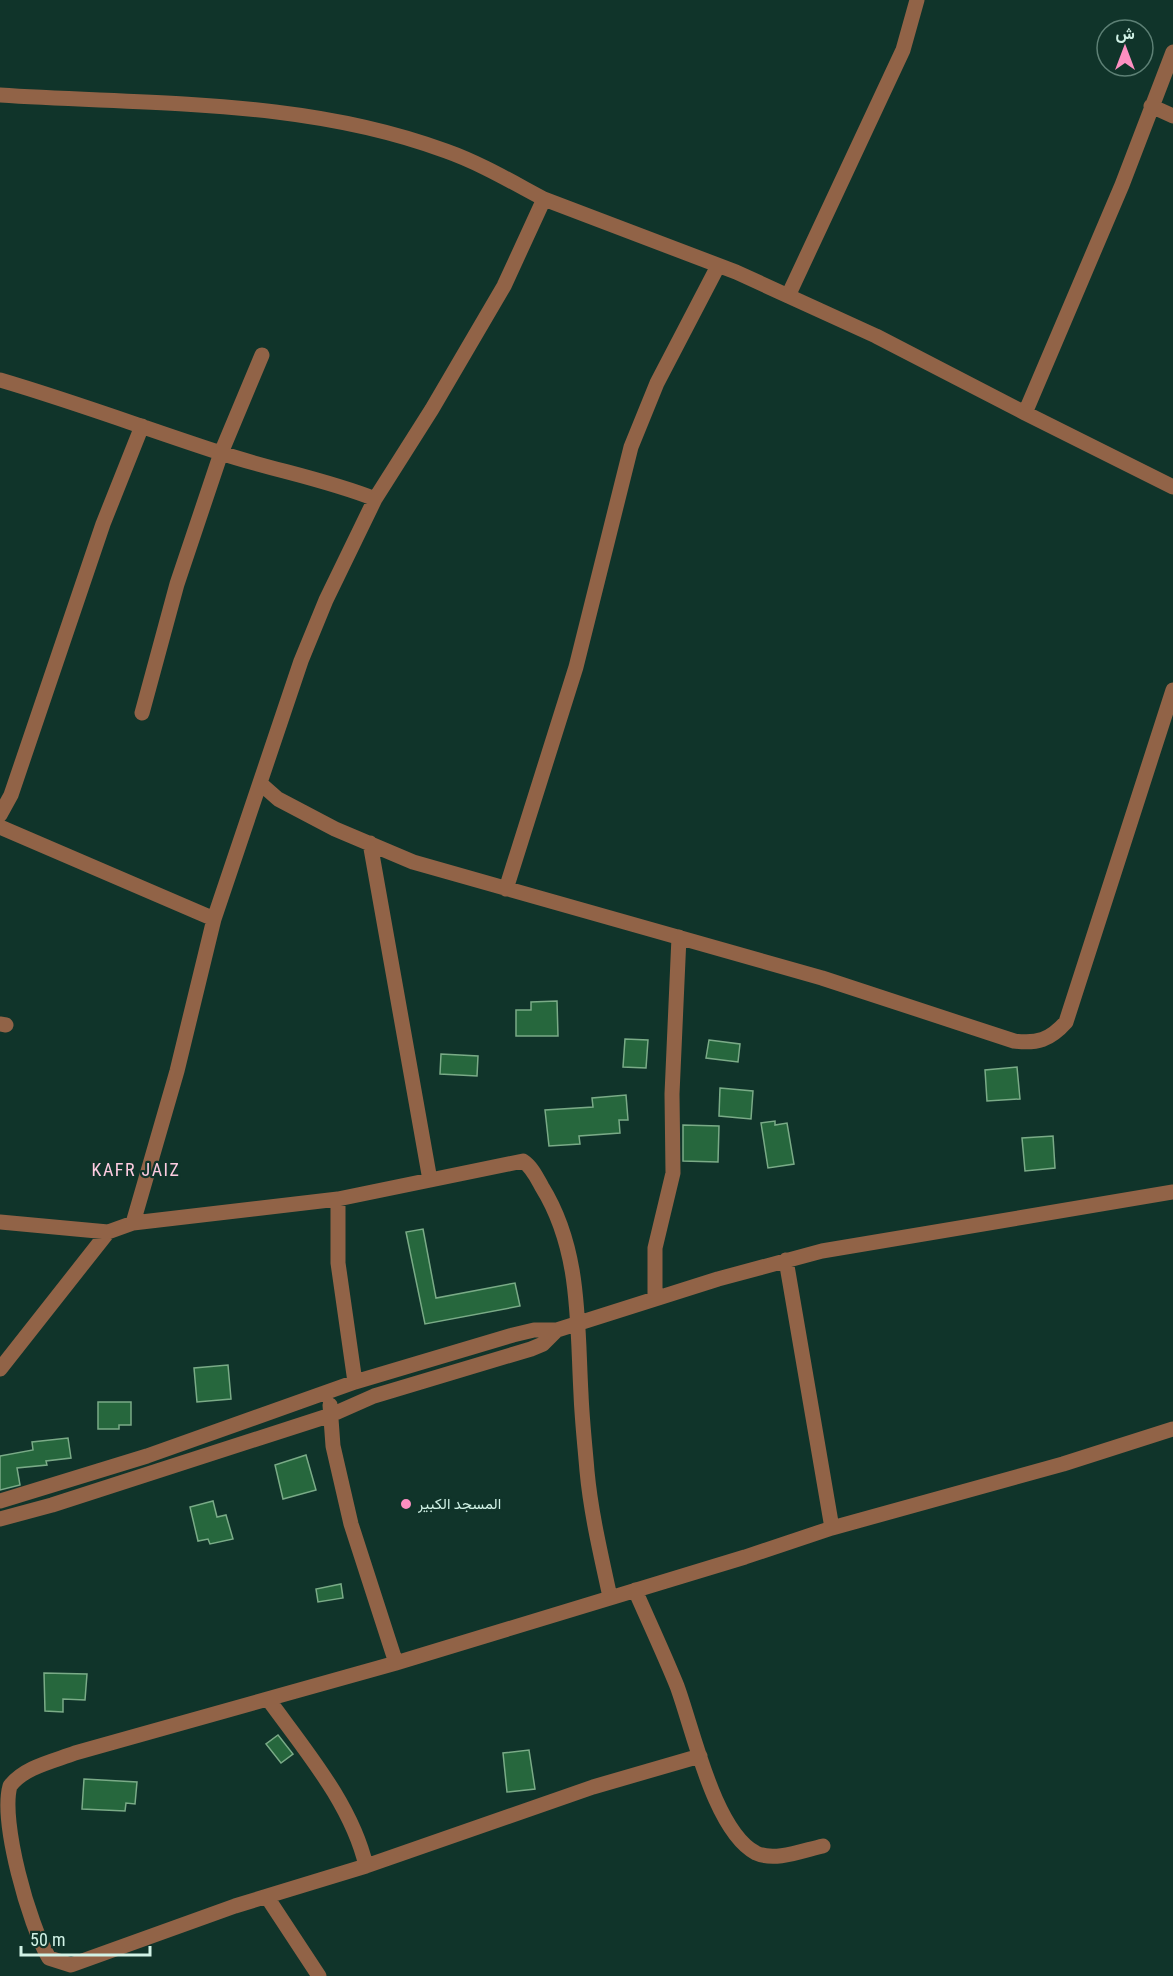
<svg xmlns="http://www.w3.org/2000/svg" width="1173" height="1976" viewBox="0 0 1173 1976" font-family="'Roboto Condensed',Vazirmatn,sans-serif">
  <rect width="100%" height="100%" fill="#10342a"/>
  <path fill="#26673d" stroke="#7aab87" stroke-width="1.5" d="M 557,1001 L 558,1036 L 516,1036 L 516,1010 L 531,1010 L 531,1002 Z
    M 625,1039 L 648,1040 L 646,1068 L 623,1067 Z
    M 709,1040 L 740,1044 L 738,1062 L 706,1058 Z
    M 441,1054 L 478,1056 L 477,1076 L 440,1074 Z
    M 1017,1067 L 1020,1099 L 987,1101 L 985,1070 Z
    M 720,1088 L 753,1091 L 751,1119 L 719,1116 Z
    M 626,1095 L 628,1120 L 619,1120 L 620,1133 L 579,1136 L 580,1144 L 549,1146 L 545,1110 L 593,1107 L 592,1098 Z
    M 775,1121 L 775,1125 L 787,1123 L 794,1164 L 768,1168 L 761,1123 Z
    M 683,1125 L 719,1126 L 718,1162 L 683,1161 Z
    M 1053,1136 L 1055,1168 L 1025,1171 L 1022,1138 Z
    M 423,1229 L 436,1298 L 515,1283 L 520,1306 L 425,1324 L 406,1232 Z
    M 228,1365 L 231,1399 L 197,1402 L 194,1368 Z
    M 98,1402 L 131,1402 L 131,1425 L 119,1425 L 119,1429 L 98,1429 Z
    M 68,1438 L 71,1458 L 46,1461 L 47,1465 L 17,1468 L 20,1485 L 0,1490 L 0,1456 L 33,1450 L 32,1442 Z
    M 306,1455 L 316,1490 L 283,1499 L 275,1465 Z
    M 213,1501 L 217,1517 L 226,1515 L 233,1539 L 210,1544 L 208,1539 L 198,1541 L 190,1507 Z
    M 341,1584 L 343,1598 L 318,1602 L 316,1589 Z
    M 44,1673 L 87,1674 L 85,1700 L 63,1699 L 63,1712 L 45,1711 Z
    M 278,1735 L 293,1754 L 281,1763 L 266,1744 Z
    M 529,1750 L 535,1789 L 507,1792 L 503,1753 Z
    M 84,1779 L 137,1782 L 135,1804 L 126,1803 L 125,1811 L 82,1809 Z"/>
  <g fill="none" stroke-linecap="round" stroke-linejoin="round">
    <path stroke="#916347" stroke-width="15" d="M 1173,52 L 1122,185 L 1025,413 L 1173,487
      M 0,95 C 150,105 303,98 446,151 C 480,163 512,182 544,199
      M 1151,106 L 1173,116
      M 788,296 L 903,50 L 917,0
      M 0,380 C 75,402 147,429 221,453 C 272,470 325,479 375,499
      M 142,713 L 177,584 L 221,453 L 262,355
      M 261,784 L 278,799 L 335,829 L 413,862 L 822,978 L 1014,1041 C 1037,1044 1050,1040 1066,1022 L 1173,690
      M 0,815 L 11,795 L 103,524 L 142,426
      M 0,827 L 214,919
      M 370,843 L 430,1180
      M 506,889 L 576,667 L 631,447 L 657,383 L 718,266
      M 0,1024 L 6,1025
      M 338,1199 L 338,1263 L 355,1382
      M 0,1222 L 108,1232
      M 133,1223 L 177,1071 L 214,919 L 301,661 L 326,600 L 375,499 L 432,409 L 504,286 L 544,199 L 736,272 L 876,336 L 1025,413
      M 655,1299 L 655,1248 L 673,1173 L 672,1094 L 679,937
      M 0,1369 L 108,1232 L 133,1223 L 338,1199 L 523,1161 C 532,1167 537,1178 542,1187 C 581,1250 577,1323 581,1394 C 582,1420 585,1446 587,1471 C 591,1514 601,1555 610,1597
      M 330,1405 L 333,1446 L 351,1524 L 396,1663
      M 0,1501 L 147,1456 L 355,1382 L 513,1335 L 534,1330 L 557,1330 L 718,1279 L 822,1251 L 1173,1192
      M 0,1519 L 52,1505 L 331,1415 L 374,1396 L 531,1349 L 543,1344 L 557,1330
      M 832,1528 L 1063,1464 L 1173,1429
      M 635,1590 C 649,1622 664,1654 677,1686 C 693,1729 714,1831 756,1853 C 775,1862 804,1850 823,1846
      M 268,1699 C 305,1750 352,1805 366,1866
      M 700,1756 L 593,1787 L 366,1866 L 235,1906 L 71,1965 L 49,1958 C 29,1925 0,1821 10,1786 C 24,1767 54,1761 75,1753 L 396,1663 L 745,1557 L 832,1528 L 786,1260
      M 267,1897 L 319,1976"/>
  </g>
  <circle fill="#fd8fc1" stroke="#10342a" stroke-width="2" cx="406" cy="1504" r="6"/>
  <g text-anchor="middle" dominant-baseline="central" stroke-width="4.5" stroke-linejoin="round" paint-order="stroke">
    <g font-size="15" fill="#d1f2e6" stroke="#10342a" text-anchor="start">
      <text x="418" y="1504">المسجد الكبير</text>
    </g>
    <g font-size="18" letter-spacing="1.5" fill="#fdcce0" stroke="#10342a">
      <text x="136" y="1169">KAFR JAIZ</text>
    </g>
  </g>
  <g transform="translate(1125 48)"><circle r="28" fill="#10342a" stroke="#5d8075" stroke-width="1.5"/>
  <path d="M0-4.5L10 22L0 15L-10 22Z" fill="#fd8fc1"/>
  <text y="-9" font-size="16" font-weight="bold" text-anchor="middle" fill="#d1f2e6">ش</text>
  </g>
  <path d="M21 1946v9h129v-9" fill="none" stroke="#d1f2e6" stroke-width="3"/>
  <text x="30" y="1946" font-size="18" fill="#d1f2e6" stroke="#10342a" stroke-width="4.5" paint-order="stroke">50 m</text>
</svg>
